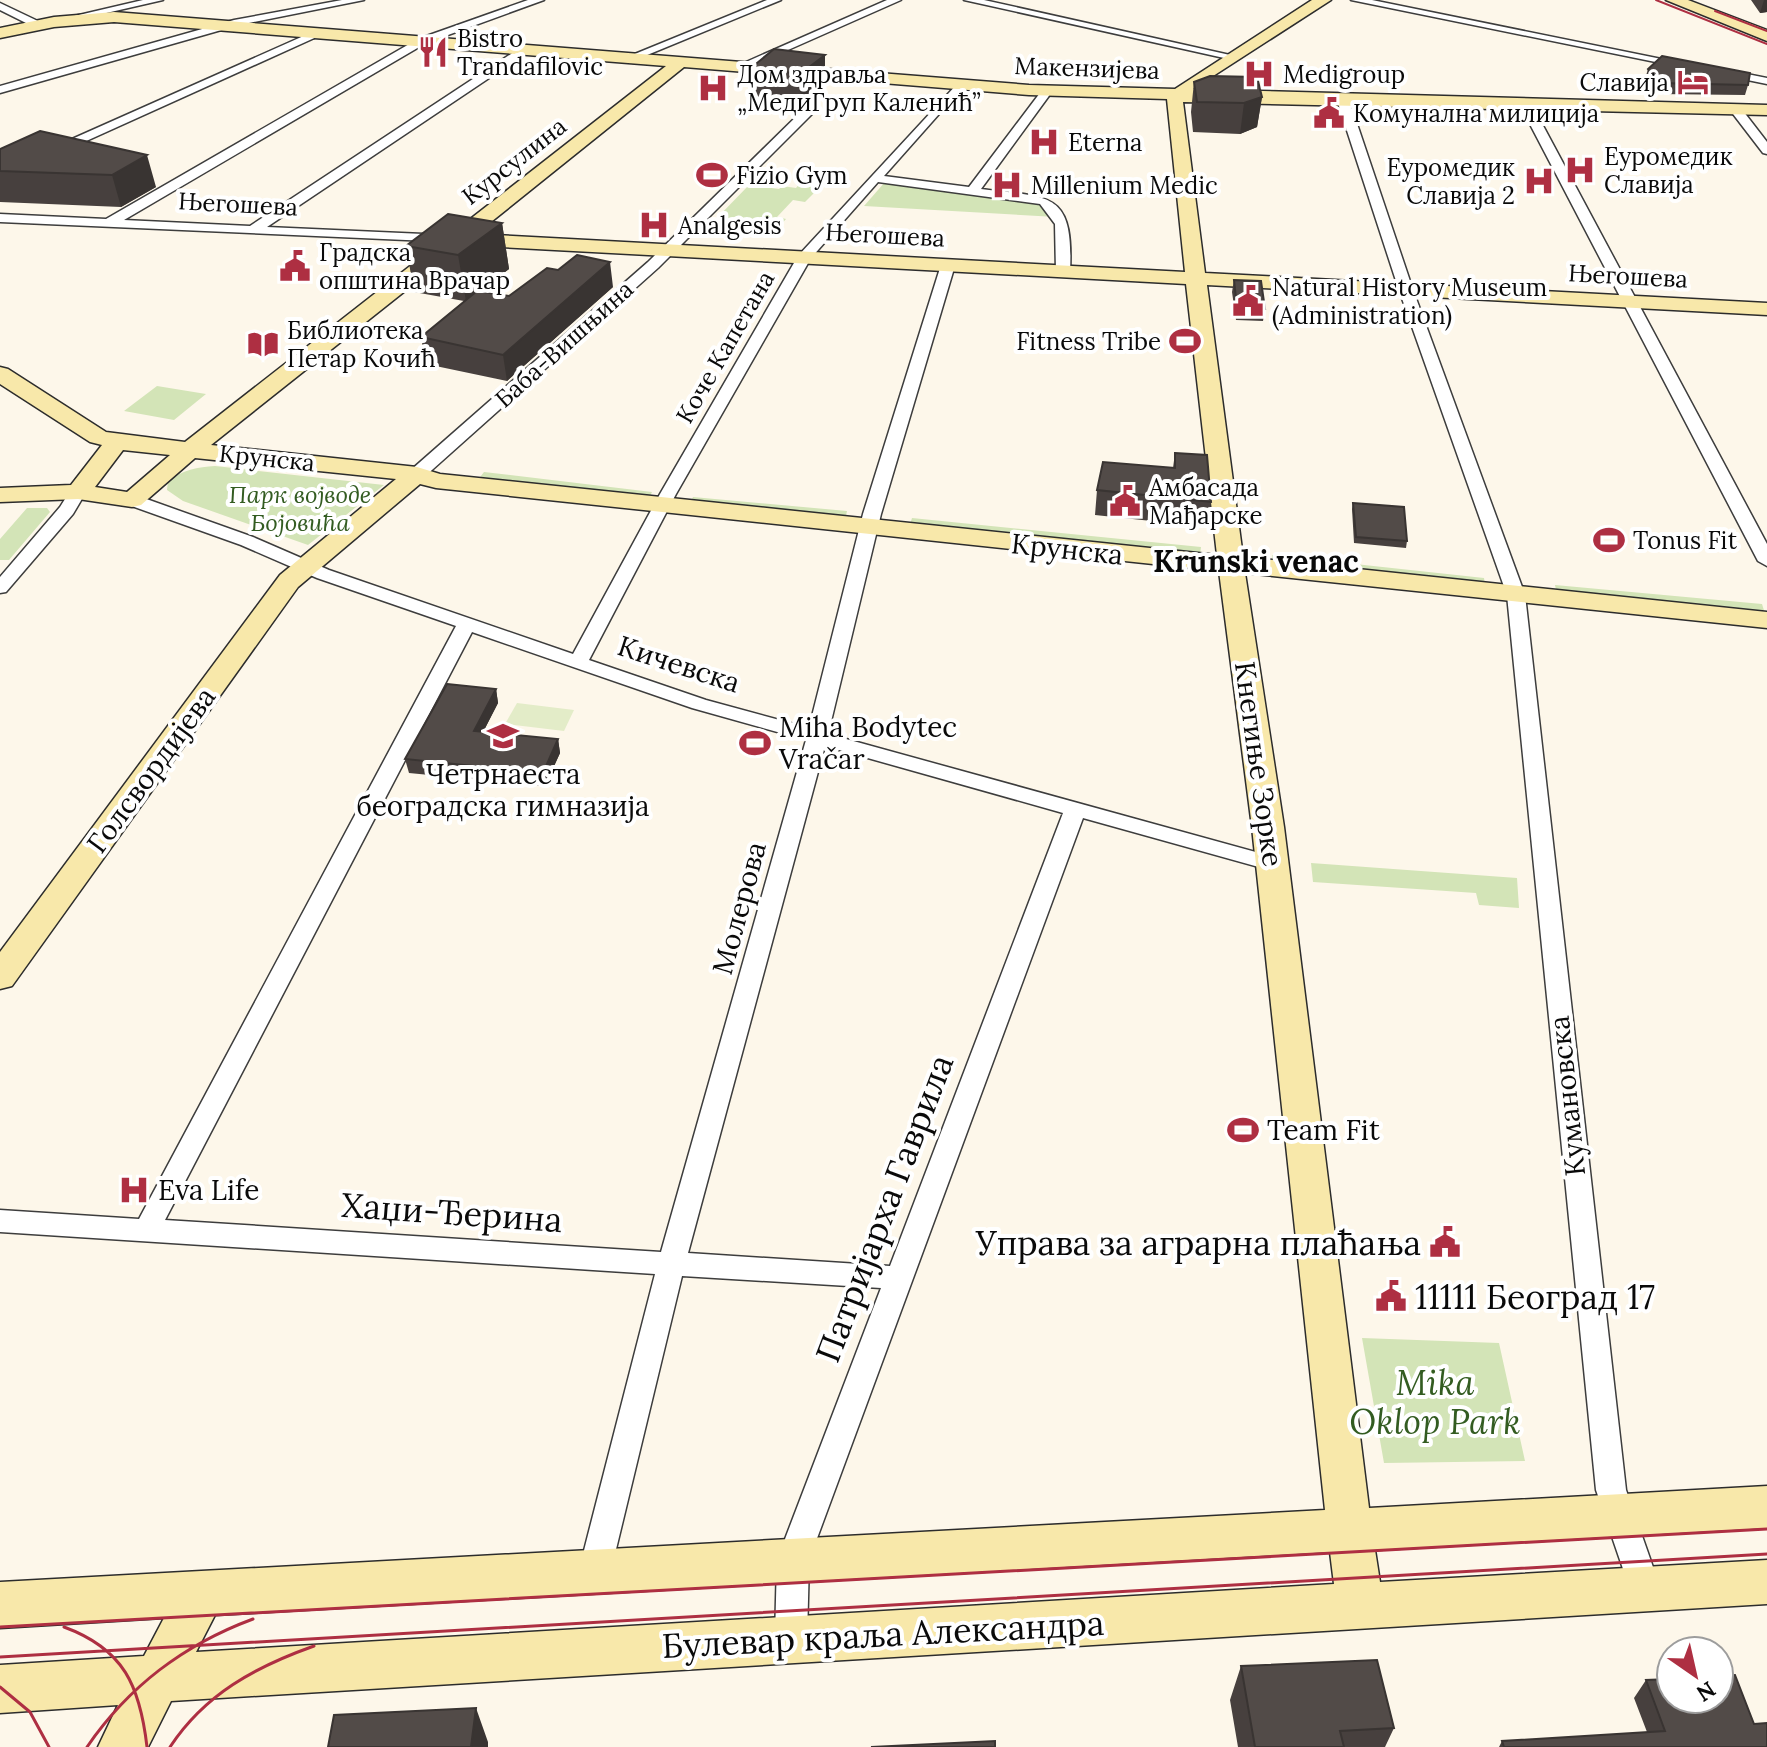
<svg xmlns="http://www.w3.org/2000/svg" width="1767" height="1747" viewBox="0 0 1767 1747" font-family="Lora,serif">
  <rect width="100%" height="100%" fill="#fdf7ea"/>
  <path fill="#d3e4b7" d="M 885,182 L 1035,202 L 1056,217 L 864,206 Z
    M 800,183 L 821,186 L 805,202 L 793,200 L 777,217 L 786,219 L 778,228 L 716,219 L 749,185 L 779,189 L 782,186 L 796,188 Z
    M 157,386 L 206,394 L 174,420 L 124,411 Z
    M 215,466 L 384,485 L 308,545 L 183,501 L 167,490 L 168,481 C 182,470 198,467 215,466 Z
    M 484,472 L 652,492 L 646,504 L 474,485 Z
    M 693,497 L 847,511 L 844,525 L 688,508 Z
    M 27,508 L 47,508 L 50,512 L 9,560 L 0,560 L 0,539 Z
    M 912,518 L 1201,547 L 1199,563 L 908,531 Z
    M 1272,555 L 1484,578 L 1486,593 L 1272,571 Z
    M 1555,585 L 1762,604 L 1767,620 L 1558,600 Z
    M 1311,863 L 1517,878 L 1519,908 L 1479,905 L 1476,893 L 1313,882 Z
    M 1362,1338 L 1499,1343 L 1525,1461 L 1384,1463 Z"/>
  <path fill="#e3ecc8" d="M 517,703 L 574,710 L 564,731 L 505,724 Z"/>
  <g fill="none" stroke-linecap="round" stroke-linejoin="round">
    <defs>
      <path id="street" d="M 143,0 L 163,0 L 54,25 L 49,22 Z
        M 342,0 L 364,0 L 239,25 L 0,93 L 0,86 L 234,20 Z
        M 528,0 L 544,0 L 426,43 L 124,220 L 250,226 L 520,48 L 528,48 L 528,52 L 267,227 L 446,235 L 451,236 L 451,242 L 0,222 L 0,214 L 106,219 L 418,39 Z
        M 767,0 L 781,0 L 635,60 L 625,58 Z
        M 887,0 L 901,0 L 747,68 L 737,66 Z
        M 964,0 L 984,0 L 1239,57 L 1233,60 Z
        M 1351,0 L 1372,0 L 1691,65 L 1685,68 Z
        M 0,3 L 42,23 L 43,25 L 34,27 L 0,10 Z
        M 317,30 L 322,33 L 321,35 L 0,180 L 0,171 Z
        M 1722,69 L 1767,78 L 1767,84 L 1718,74 L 1716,72 Z
        M 959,82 L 965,85 L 963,87 L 884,176 L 969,187 L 1043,89 L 1051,89 L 1051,93 L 981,189 C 1050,198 1074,190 1070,272 L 1063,276 L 1056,272 L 1055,224 L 1040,204 L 878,182 L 811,258 L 676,494 L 589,660 L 706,700 L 809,728 L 863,514 L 941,265 L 953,262 L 955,265 L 881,514 L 828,734 L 1281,859 L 1284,864 L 1281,869 L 1273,871 L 1083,818 L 809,1560 L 807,1638 L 802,1649 L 791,1654 L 780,1649 L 775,1638 L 777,1560 L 881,1288 L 682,1276 L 611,1570 L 606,1581 L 595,1585 L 584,1581 L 579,1570 L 655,1274 L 0,1232 L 0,1210 L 139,1219 L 456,626 L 317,578 L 241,545 L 126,504 L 123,500 L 126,496 L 138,496 L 253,537 L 329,570 L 573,654 L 660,494 L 798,256 ZM 472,632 L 692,708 L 806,740 L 661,1252 L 165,1220 ZM 825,746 L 1063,813 L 890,1266 L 688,1253 Z
        M 1343,96 L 1349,100 L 1413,290 L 1525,595 L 1626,1490 L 1661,1590 L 1656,1601 L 1645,1605 L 1634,1601 L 1596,1490 L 1507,595 L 1399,290 L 1337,100 Z
        M 1526,101 L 1532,105 L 1767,544 L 1767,566 L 1758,561 L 1520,105 Z
        M 808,105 L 818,108 L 658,268 L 423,478 L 411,478 L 409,474 L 411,470 L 648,262 Z
        M 1736,106 L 1740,107 L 1767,142 L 1767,154 L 1763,153 L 1730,110 Z
        M 78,487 L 86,492 L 73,514 L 6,592 L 0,593 L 0,577 L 60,507 L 72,488 Z"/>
      <path id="secondary" d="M 1312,0 L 1331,0 L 1193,89 L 1767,105 L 1767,115 L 1183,102 L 1205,273 L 1767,303 L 1767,315 L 1207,285 L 1243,557 L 1767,612 L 1767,628 L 1245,573 L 1284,827 L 1369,1508 L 1767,1486 L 1767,1528 L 1375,1550 L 1380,1582 L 1767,1560 L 1767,1604 L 171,1701 L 148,1747 L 98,1747 L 118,1705 L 0,1713 L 0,1665 L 144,1656 L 164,1618 L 0,1628 L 0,1582 L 1325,1510 L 1252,827 L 1219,571 L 436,488 L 420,484 L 298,587 L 12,986 L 0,989 L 0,952 L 280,575 L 396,479 L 195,458 L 141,505 L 132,507 L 78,499 L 0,502 L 0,488 L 71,485 L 102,445 L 90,442 L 0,384 L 0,367 L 8,369 L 106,432 L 185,442 L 666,66 L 114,22 L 54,27 L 0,38 L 0,28 L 54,17 L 114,12 L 1029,85 L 1175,89 ZM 684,67 L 1029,95 L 1167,99 L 1185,272 L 476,234 ZM 463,245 L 1186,284 L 1217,555 L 440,474 L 417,467 L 211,445 ZM 123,450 L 170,455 L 127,492 L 95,487 ZM 1330,1552 L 1334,1584 L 196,1652 L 215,1615 Z
        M 1666,0 L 1688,0 L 1767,30 L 1767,41 Z"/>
    </defs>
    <use href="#street" stroke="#3d3d3d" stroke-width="3"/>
    <use href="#secondary" stroke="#2c2c2c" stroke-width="3"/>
    <use href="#street" fill="#fff" fill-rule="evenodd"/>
    <use href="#secondary" fill="#f8e8aa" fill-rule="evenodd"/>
    <path stroke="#ae2f42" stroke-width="2" d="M 1656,0 L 1767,44
      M 1715,11 L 1767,31"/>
    <path stroke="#ae2f42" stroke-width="3" d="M 0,1627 L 1767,1529
      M 64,1627 C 124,1649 140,1686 147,1747
      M 0,1657 L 1767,1554
      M 0,1687 L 30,1712 L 49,1747
      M 87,1747 C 129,1686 183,1645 253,1619
      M 170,1747 C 205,1694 255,1667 314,1646"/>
  </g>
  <path fill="#47403e" d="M 1751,0 L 1767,0 L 1767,12 L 1760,13 Z
    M 825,55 L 825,84 L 801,104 L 752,98 L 751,68 Z
    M 1648,69 L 1748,85 L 1745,95 L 1656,94 L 1645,79 Z
    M 1194,82 L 1262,97 L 1257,127 L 1240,134 L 1193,132 L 1191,112 Z
    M 40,131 L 156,187 L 121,207 L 0,202 L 0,149 Z
    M 502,223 L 509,269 L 480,291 L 509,296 L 613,287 L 507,381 L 426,364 L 421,337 L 464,301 L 414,292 L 406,246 Z
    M 1234,280 L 1265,309 L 1263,321 L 1236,320 L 1232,292 Z
    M 1175,453 L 1211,502 L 1208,527 L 1095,515 L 1097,490 L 1173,468 Z
    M 1353,503 L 1407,541 L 1406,548 L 1354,543 L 1352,509 Z
    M 496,689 L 498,703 L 483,732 L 558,739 L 560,753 L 545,786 L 409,773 L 405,759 Z
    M 1241,1666 L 1394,1728 L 1385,1747 L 1238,1747 L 1230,1700 Z
    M 1646,1680 L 1754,1724 L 1767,1747 L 1499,1747 L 1502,1741 L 1647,1732 L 1634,1698 Z"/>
  <path fill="#393432" d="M 1764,0 L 1767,0 L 1767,12 L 1760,13 Z
    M 825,55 L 825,84 L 801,104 L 800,74 Z
    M 1262,97 L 1257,127 L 1240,134 L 1244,103 Z
    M 147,155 L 156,187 L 121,207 L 112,175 Z
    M 502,223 L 509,269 L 466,301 L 458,255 Z
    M 610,262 L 613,287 L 507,381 L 503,355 Z
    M 496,689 L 498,703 L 477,744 L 474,731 Z
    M 558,739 L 560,753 L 545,786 L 543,773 Z
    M 476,1708 L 488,1742 L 488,1747 L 471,1747 Z"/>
  <path fill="#524b48" stroke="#393432" stroke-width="2" d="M 774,49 L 825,55 L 800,74 L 751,68 Z
    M 1662,56 L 1750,73 L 1748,85 L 1659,83 L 1648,69 Z
    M 1210,76 L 1257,77 L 1262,97 L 1244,103 L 1197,102 L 1194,82 Z
    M 40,131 L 147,155 L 112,175 L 0,171 L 0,149 Z
    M 448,214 L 502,223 L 458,255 L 406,246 Z
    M 577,255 L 610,262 L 503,355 L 421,337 L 477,291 L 509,296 L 547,268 L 558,270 Z
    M 1234,280 L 1261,281 L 1265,309 L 1237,308 Z
    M 1175,453 L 1207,455 L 1211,502 L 1097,490 L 1103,462 L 1175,468 Z
    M 1353,503 L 1404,507 L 1407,541 L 1356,537 Z
    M 447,684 L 496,689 L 474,731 L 558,739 L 543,773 L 405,759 Z
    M 1377,1660 L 1394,1728 L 1340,1731 L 1344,1747 L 1255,1747 L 1241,1666 Z
    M 1735,1675 L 1754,1724 L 1767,1723 L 1767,1747 L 1504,1747 L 1502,1741 L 1665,1731 L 1646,1680 L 1671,1679 L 1671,1699 L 1719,1699 L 1719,1676 Z
    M 476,1708 L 471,1747 L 328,1747 L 334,1715 Z
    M 995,1741 L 995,1747 L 871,1747 Z"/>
  <defs>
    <symbol id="restaurant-bare" viewBox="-9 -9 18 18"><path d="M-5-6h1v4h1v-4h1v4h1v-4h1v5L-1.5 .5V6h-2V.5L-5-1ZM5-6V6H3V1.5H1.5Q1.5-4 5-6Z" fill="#ae2f42" stroke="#fff" stroke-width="2.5" paint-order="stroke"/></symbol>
    <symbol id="hospital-bare" viewBox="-9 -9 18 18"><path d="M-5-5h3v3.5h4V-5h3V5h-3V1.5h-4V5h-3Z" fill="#ae2f42" stroke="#fff" stroke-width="2.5" paint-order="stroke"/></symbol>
    <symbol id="hotel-bare" viewBox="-9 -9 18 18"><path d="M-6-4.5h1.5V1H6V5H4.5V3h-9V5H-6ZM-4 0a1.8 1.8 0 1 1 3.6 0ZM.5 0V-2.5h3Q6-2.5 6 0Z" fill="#ae2f42" stroke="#fff" stroke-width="2.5" paint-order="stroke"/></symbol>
    <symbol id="civic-bare" viewBox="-9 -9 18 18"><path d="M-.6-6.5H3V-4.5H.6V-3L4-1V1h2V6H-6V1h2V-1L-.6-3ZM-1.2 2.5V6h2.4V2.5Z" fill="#ae2f42" stroke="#fff" stroke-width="2.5" paint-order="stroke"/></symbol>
    <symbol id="stadium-bare" viewBox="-9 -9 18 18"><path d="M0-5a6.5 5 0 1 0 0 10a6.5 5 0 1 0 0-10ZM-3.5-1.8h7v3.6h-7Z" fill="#ae2f42" stroke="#fff" stroke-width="2.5" paint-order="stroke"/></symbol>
    <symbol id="library-bare" viewBox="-9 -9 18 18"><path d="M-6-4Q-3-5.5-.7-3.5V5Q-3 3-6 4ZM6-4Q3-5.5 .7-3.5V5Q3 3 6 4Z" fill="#ae2f42" stroke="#fff" stroke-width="2.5" paint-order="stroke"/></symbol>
    <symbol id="school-bare" viewBox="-9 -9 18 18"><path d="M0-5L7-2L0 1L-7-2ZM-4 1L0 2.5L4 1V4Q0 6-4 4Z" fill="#ae2f42" stroke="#fff" stroke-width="2.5" paint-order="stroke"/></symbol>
  </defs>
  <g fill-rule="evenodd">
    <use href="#restaurant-bare" x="411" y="30" width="44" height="44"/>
    <use href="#hospital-bare" x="1237" y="52" width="44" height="44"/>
    <use href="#hotel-bare" x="1671" y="60" width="44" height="44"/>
    <use href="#hospital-bare" x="691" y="66" width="44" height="44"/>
    <use href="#civic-bare" x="1307" y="91" width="44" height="44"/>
    <use href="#hospital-bare" x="1022" y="120" width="44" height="44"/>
    <use href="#hospital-bare" x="1558" y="148" width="44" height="44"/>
    <use href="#stadium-bare" x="690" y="153" width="44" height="44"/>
    <use href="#hospital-bare" x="1517" y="159" width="44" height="44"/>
    <use href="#hospital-bare" x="985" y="163" width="44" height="44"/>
    <use href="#hospital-bare" x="632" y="203" width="44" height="44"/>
    <use href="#civic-bare" x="273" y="244" width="44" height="44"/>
    <use href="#civic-bare" x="1226" y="279" width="44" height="44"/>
    <use href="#stadium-bare" x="1163" y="319" width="44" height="44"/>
    <use href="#library-bare" x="241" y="322" width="44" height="44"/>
    <use href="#civic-bare" x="1103" y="479" width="44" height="44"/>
    <use href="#stadium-bare" x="1587" y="518" width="44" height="44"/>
    <use href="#school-bare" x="481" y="714" width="44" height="44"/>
    <use href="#stadium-bare" x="733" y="721" width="44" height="44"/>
    <use href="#stadium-bare" x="1221" y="1108" width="44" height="44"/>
    <use href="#hospital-bare" x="112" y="1168" width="44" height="44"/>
    <use href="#civic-bare" x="1423" y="1220" width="44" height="44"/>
    <use href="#civic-bare" x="1369" y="1274" width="44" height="44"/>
  </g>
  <g text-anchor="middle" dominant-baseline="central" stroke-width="8" stroke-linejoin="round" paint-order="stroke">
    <g font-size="24" fill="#0a0a0a" stroke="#fff" text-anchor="start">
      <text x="457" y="38">Bistro<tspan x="457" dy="28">Trandafilovic</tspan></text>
      <text x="737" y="74">Дом здравља<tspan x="737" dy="28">„МедиГруп Каленић”</tspan></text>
      <text x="1283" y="74">Medigroup</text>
      <text x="1669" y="82" text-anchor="end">Славија</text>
      <text x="1353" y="113">Комунална милиција</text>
      <text x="1068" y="142">Eterna</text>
      <text x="1604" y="156">Еуромедик<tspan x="1604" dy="28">Славија</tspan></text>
      <text x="1515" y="167" text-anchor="end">Еуромедик<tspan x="1515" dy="28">Славија 2</tspan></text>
      <text x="736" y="175">Fizio Gym</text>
      <text x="1031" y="185">Millenium Medic</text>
      <text x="678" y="225">Analgesis</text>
      <text x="319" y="252">Градска<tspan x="319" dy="28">општина Врачар</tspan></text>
      <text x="1272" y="287">Natural History Museum<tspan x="1272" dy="28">(Administration)</tspan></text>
      <text x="287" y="330">Библиотека<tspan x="287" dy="28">Петар Кочић</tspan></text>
      <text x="1161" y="341" text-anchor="end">Fitness Tribe</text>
      <text x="1149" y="487">Амбасада<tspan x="1149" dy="28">Мађарске</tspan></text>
      <text x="1633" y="540">Tonus Fit</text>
    </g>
    <g font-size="24" fill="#0a0a0a" stroke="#fff">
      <text transform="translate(1087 68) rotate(2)">Макензијева</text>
      <text transform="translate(514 161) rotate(-38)">Курсулина</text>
      <text transform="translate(238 204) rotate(3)">Његошева</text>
      <text transform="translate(885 235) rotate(3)">Његошева</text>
      <text transform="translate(1628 276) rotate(3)">Његошева</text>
      <text transform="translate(564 344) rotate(-42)">Баба-Вишњина</text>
      <text transform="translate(725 347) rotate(-60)">Коче Капетана</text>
      <text transform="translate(267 458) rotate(6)">Крунска</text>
    </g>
    <g font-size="24" font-style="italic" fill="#335c21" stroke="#fff">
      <text x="300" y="494">Парк војводе<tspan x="300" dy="28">Бојовића</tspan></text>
    </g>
    <g font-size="28" fill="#0a0a0a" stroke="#fff">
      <text transform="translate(1067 549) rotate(6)">Крунска</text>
      <text transform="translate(679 664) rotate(18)">Кичевска</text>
      <text transform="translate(1259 764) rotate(82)">Кнегиње Зорке</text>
      <text transform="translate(151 770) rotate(-54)">Голсвордијева</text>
      <text transform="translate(739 908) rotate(-75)">Молерова</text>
      <text transform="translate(1567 1096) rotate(-96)">Кумановска</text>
    </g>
    <g font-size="28" fill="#0a0a0a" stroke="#fff" text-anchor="start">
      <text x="779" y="727">Miha Bodytec<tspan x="779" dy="32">Vračar</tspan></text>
      <text x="503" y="774" text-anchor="middle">Четрнаеста<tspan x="503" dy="32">београдска гимназија</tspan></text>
      <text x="1267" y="1130">Team Fit</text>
      <text x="158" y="1190">Eva Life</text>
    </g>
    <g font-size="30" font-weight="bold" fill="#0a0a0a" stroke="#fff">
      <text x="1256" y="561">Krunski venac</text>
    </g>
    <g font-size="34" fill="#0a0a0a" stroke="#fff">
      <text transform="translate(884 1208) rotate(-69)">Патријарха Гаврила</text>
      <text transform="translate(452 1212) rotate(4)">Хаџи-Ђерина</text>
      <text transform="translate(883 1634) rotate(-3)">Булевар краља Александра</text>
    </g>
    <g font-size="34" fill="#0a0a0a" stroke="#fff" text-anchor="end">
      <text x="1421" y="1242">Управа за аграрна плаћања</text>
      <text x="1415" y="1296" text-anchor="start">11111 Београд 17</text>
    </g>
    <g font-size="34" font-style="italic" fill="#335c21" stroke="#fff">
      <text x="1435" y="1382">Mika<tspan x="1435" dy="39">Oklop Park</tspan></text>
    </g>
  </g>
  <g transform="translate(1695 1675) rotate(146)"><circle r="38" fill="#ffffff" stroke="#9d9d9d" stroke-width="2"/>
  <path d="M0-6L14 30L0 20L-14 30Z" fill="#ae2f42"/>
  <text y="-12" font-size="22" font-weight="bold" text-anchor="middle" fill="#0a0a0a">N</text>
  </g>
</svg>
